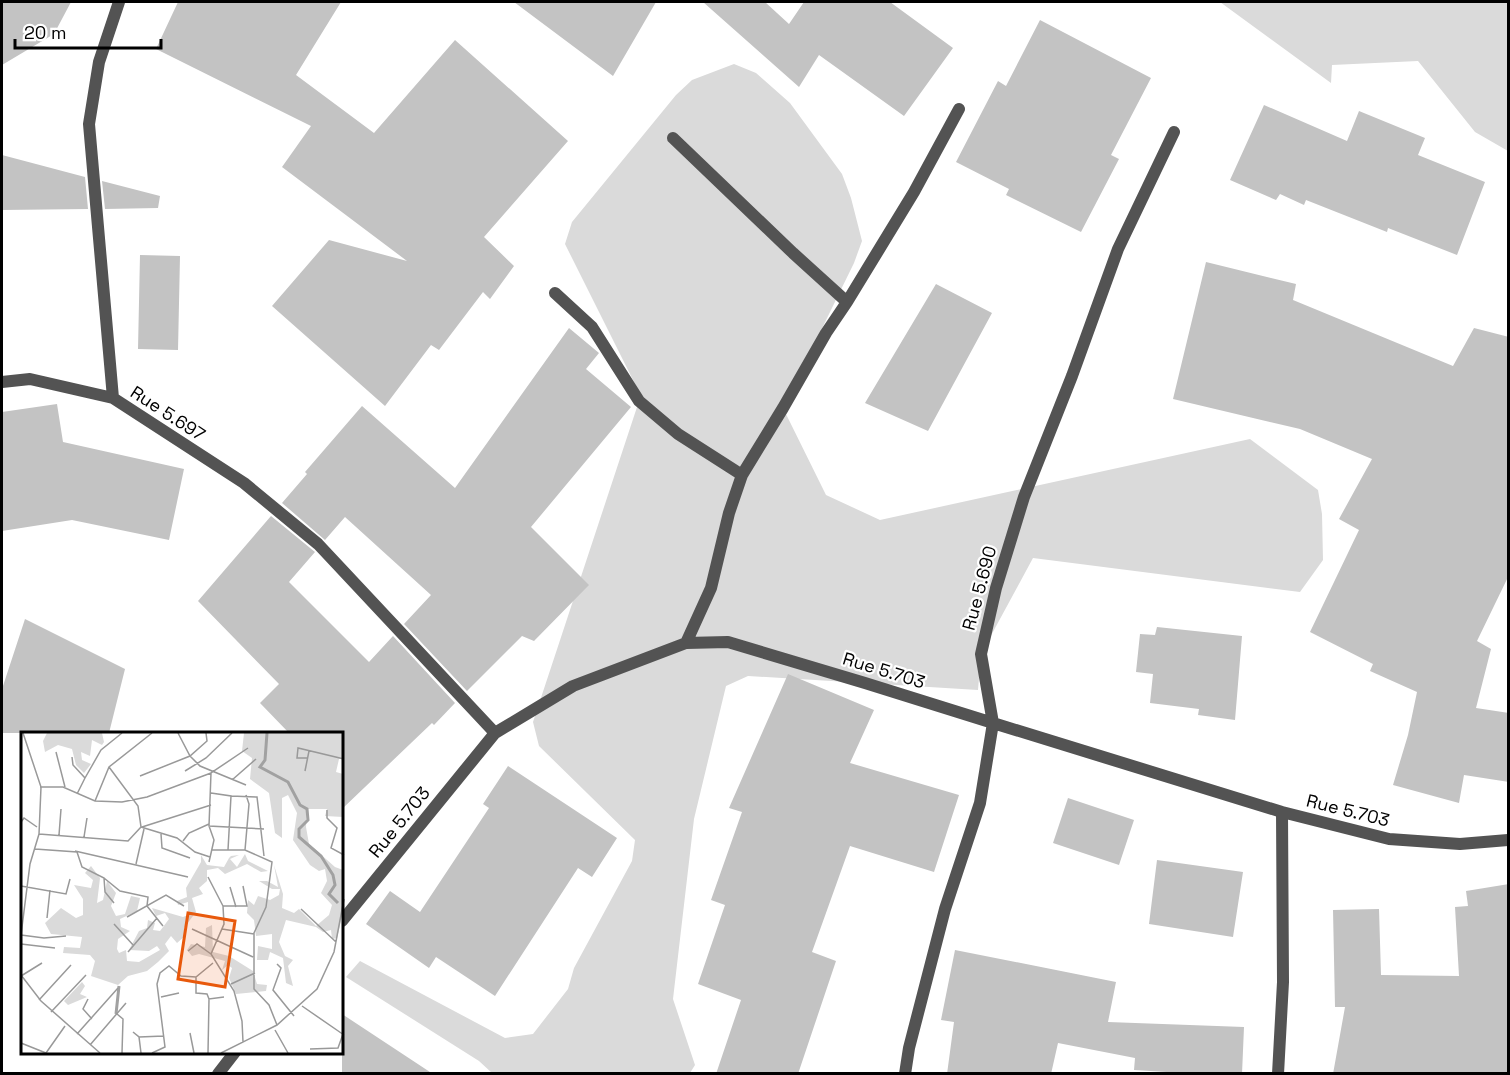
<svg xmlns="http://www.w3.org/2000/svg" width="1510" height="1075" viewBox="0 0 1510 1075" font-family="'Space Grotesk',sans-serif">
  <rect width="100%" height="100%" fill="#fff"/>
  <path fill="#dadada" d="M 1220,2 L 1508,2 L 1508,151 L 1475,132 L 1418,61 L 1332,65 L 1331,83 Z
    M 734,64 L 756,73 L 790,103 L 842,174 L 851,198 L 862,241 L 854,263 L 783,408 L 826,495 L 880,520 L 1250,439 L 1318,490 L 1322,514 L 1323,560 L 1300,592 L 1033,558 L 981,654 L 978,690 L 748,676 L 726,686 L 694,819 L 673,999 L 695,1065 L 690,1073 L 492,1073 L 479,1061 L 346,977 L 360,961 L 505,1038 L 533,1034 L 568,989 L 574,968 L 632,861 L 635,840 L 539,746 L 533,722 L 639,401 L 639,392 L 565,244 L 572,222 L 676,95 L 692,80 Z"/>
  <path fill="#c3c3c3" d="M 2,2 L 71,2 L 54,34 L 2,65 Z
    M 178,2 L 341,2 L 296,75 L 374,133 L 455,40 L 568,141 L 484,237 L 514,266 L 490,299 L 483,292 L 439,350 L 431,345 L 385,406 L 272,306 L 329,240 L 407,261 L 282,167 L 311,126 L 156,49 Z
    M 514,2 L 656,2 L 613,76 Z
    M 703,2 L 765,2 L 789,24 L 804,2 L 890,2 L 953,48 L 904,116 L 819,55 L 799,87 Z
    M 1040,20 L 1151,78 L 1111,155 L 1119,159 L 1081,232 L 1006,195 L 1009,189 L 956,162 L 998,81 L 1006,86 Z
    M 1264,105 L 1347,141 L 1359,111 L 1425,138 L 1418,155 L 1485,182 L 1457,255 L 1388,228 L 1387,232 L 1306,200 L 1304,205 L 1280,194 L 1276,200 L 1230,180 Z
    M 2,155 L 85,177 L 88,209 L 2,210 Z
    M 102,181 L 160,196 L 158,208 L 105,209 Z
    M 140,255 L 180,256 L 178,350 L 138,349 Z
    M 1206,262 L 1296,284 L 1293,300 L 1453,366 L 1474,328 L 1509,337 L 1509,575 L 1477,641 L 1491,649 L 1476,708 L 1509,713 L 1509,782 L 1464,775 L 1459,803 L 1393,785 L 1408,735 L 1417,692 L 1370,671 L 1373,664 L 1310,632 L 1359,530 L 1339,519 L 1372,459 L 1300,429 L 1173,399 Z
    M 936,284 L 992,313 L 928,431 L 865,403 Z
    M 569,328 L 599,353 L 586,369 L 631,407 L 531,527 L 589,585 L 534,641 L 522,636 L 467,691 L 404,624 L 431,595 L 345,517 L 325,540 L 282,503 L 307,474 L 305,472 L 362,406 L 455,488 Z
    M 57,404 L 63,442 L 184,469 L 169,540 L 72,520 L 2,531 L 2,412 Z
    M 271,516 L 315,552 L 289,582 L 369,662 L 393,636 L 455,703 L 434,725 L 432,723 L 342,809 L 342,733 L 289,733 L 260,703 L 279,684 L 198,601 Z
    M 25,619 L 125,669 L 109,733 L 2,733 L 2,689 Z
    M 1157,627 L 1242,636 L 1235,720 L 1198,715 L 1199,709 L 1150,703 L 1153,674 L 1136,672 L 1140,634 L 1155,635 Z
    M 788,674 L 874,710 L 850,763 L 959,795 L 934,872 L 850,846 L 812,952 L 836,961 L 798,1074 L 716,1074 L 741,1000 L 698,984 L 725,905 L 711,900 L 742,812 L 729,808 Z
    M 508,766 L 617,838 L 592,877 L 578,868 L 495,996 L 436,957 L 429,968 L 366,924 L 390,891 L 420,912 L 489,808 L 483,804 Z
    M 1068,798 L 1134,820 L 1119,865 L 1053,843 Z
    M 1157,860 L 1243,872 L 1233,937 L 1149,924 Z
    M 1509,884 L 1509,1074 L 1333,1074 L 1345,1007 L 1335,1007 L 1333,910 L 1379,909 L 1381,975 L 1459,976 L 1455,907 L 1468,906 L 1466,891 Z
    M 955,950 L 1116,982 L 1108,1022 L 1244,1027 L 1242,1074 L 1199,1074 L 1134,1070 L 1135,1058 L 1058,1043 L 1051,1074 L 947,1074 L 954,1022 L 941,1020 Z
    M 342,1014 L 433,1074 L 342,1074 Z"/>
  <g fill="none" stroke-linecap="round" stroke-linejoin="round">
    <path stroke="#535353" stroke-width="12" d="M 119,2 L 99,62 L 89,124 L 113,398 L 244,483 L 318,544 L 495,733
      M 673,138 L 793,253 L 847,302 L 826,333 L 783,408 L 742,475 L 729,513 L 711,588 L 686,643
      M 555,293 L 592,327 L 639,401 L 678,434 L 742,475
      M 847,302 L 914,192 L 959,109
      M 2,382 L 30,379 L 113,398
      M 342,921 L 495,733 L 573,686 L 686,643 L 728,642 L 865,683 L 993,723 L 1282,812 L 1389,839 L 1460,844 L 1508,840
      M 218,1074 L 235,1052
      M 905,1074 L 909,1048 L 945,909 L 980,803 L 993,723 L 981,654 L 996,588 L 1024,497 L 1072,376 L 1118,249 L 1174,132
      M 1278,1074 L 1283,982 L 1282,812"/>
  </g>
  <g text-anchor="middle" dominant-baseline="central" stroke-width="4.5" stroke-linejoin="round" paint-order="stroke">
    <g font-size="18" fill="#000" stroke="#fff">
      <text transform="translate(168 413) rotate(33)">Rue 5.697</text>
      <text transform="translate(979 588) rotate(-75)">Rue 5.690</text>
      <text transform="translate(884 670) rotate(17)">Rue 5.703</text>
      <text transform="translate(1348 810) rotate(14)">Rue 5.703</text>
      <text transform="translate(399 822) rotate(-51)">Rue 5.703</text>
    </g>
  </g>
  <g transform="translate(21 732)">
    <rect width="322" height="322" fill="#fff"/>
    <path d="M 26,1 L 81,1 L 83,10 L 81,13 L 71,8 L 69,24 L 60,20 L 61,28 L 70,32 L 63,41 L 55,33 L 51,17 L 37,13 L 24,20 L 22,9 ZM 223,1 L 322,1 L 322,27 L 318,27 L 315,40 L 322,42 L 322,85 L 304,84 L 306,77 L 286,77 L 285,95 L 288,112 L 314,135 L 322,138 L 322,180 L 316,206 L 311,207 L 310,198 L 302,200 L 295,195 L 265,188 L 258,210 L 264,224 L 272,228 L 267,234 L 272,254 L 265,251 L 262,226 L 249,220 L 247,228 L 236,228 L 237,214 L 251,217 L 251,202 L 235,204 L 233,188 L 226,181 L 227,168 L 233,173 L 237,164 L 249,168 L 258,163 L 259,157 L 251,157 L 238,149 L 246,149 L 257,155 L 253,133 L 262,162 L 261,176 L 273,181 L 278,177 L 295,194 L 308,183 L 311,173 L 300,161 L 306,149 L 304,137 L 298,139 L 289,133 L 272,108 L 276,81 L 267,63 L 261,66 L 261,106 L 254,101 L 248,61 L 229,47 L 231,26 L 221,19 ZM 224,122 L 227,129 L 247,139 L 240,140 L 226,132 L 204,142 L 197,136 L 186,138 L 186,149 L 178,156 L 182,162 L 171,166 L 175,180 L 163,196 L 164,204 L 156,211 L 150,204 L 144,212 L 148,219 L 137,230 L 126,239 L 107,244 L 97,253 L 70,244 L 74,229 L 69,223 L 42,221 L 43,215 L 59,216 L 61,205 L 30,202 L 24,191 L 40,176 L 55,186 L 62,183 L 62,167 L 53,153 L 70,156 L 72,148 L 64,141 L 70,134 L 79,146 L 76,171 L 82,168 L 86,149 L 95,161 L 90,174 L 95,184 L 104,182 L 110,164 L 119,166 L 116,179 L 99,187 L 100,195 L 109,199 L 97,207 L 96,217 L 98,221 L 105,218 L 106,229 L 118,230 L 139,218 L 136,214 L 128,219 L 108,218 L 118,199 L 126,196 L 127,188 L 134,191 L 132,198 L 139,199 L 148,187 L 144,181 L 135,184 L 131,176 L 162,185 L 167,183 L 167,170 L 157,173 L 156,169 L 166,165 L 165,156 L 180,130 L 180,123 L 186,133 L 203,135 L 208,126 L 210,124 L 218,123 L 209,127 L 216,135 ZM 191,193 L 192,220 L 208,224 L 232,239 L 236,252 L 246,253 L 245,259 L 215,262 L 208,246 L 211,236 L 207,233 L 201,238 L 204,229 L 178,222 L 171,224 L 166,218 L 170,212 L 184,215 L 185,196 ZM 61,250 L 64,254 L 59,262 L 66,265 L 47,273 L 43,269 Z" fill="#dadada"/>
    <path fill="none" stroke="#a1a1a1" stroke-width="3" d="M 246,1 L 244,28 L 239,35 L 267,50 L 279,73 L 286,77 L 287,88 L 278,97 L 278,105 L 300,124 L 312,143 L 314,153 L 308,162 L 317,171M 95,282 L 98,254"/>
    <path fill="none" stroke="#999" stroke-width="1.5" d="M 157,1 L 169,24 L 179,34 L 225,53M 227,16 L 190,41 L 188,94 L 243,97M 35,20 L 44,55M 51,25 L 52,33 L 64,46 L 56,62M 287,26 L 276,26 L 277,16 L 323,27M 164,39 L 185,26 L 211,1M 284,39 L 288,19M 119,44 L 169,24 L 186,9 L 185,1M 64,46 L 80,18 L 101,1M 211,48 L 235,27M 19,55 L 42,55 L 74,69 L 101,70 L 126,65 L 190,41M 190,61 L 210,64 L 207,118M 210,64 L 236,65 L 243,124M 74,69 L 88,35 L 131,1M 306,78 L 306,86 L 316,96 L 310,116 L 323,123M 0,90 L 3,86 L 16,95M 120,95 L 156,106 L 174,120 L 189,125M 121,95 L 190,73M 18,102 L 107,109 L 120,95 L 117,74 L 88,35M 140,102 L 141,116 L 169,126M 38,103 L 40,77M 63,105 L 66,86M 162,109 L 168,101 L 188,92M 14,117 L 56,120 L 61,135 L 83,146 L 84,160 L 93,171M 191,118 L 224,118 L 251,130 L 245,175 L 233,201 L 233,257 L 248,273 L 256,293M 224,118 L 228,72 L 225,63M 54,119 L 167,145M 188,130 L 193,108 L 188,94M 115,132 L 123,97M 187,145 L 202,174M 83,146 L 99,159 L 127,165 L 126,174 L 142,194M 0,154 L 45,162 L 49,147M 209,155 L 215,175M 280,177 L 315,210M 106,185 L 145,163 L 163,174M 26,186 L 29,158M 93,192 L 113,214M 171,197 L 232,225M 201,197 L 233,202M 0,203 L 9,132 L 18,102 L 20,55 L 2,1M 0,203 L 23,206 L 45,204M 0,212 L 34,216M 167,219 L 176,212 L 190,222M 107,220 L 136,186M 256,232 L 260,236 L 252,258 L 273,284M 0,243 L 20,269 L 79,321M 0,244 L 21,231M 175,245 L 175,261 L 186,262 L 188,267 L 203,265M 210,252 L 234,241M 140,265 L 158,261M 67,267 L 62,277 L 71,287M 18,268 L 50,233M 281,274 L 323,303M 30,280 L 65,243M 96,282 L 102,287 L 101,321M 254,298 L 267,321M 112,300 L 118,305 L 120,321M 169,301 L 173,321M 56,302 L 97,256M 118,305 L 143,304M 222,310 L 221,289 L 213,259 L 190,222 L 203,192 L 202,174 L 226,174 L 222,154M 0,311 L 25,321M 69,313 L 105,271M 289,317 L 317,316 L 322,302M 25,321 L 44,294M 131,321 L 144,315 L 136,252 L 139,241 L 148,234 L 160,244 L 175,245 L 192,231M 187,321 L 188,267M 200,321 L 256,293 L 296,257 L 313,220 L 323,167"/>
    <path fill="#e8590c" fill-opacity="0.15" stroke="#e8590c" stroke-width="3" d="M 167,181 L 214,189 L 204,255 L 157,247 Z"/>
    <rect width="322" height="322" fill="none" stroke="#000" stroke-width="3"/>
  </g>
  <rect width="1510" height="1075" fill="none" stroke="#000000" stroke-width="6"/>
  <path d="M15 39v9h146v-9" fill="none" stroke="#000000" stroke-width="3"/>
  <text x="24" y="39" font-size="18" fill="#000000" stroke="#ffffff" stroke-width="4.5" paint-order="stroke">20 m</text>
</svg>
